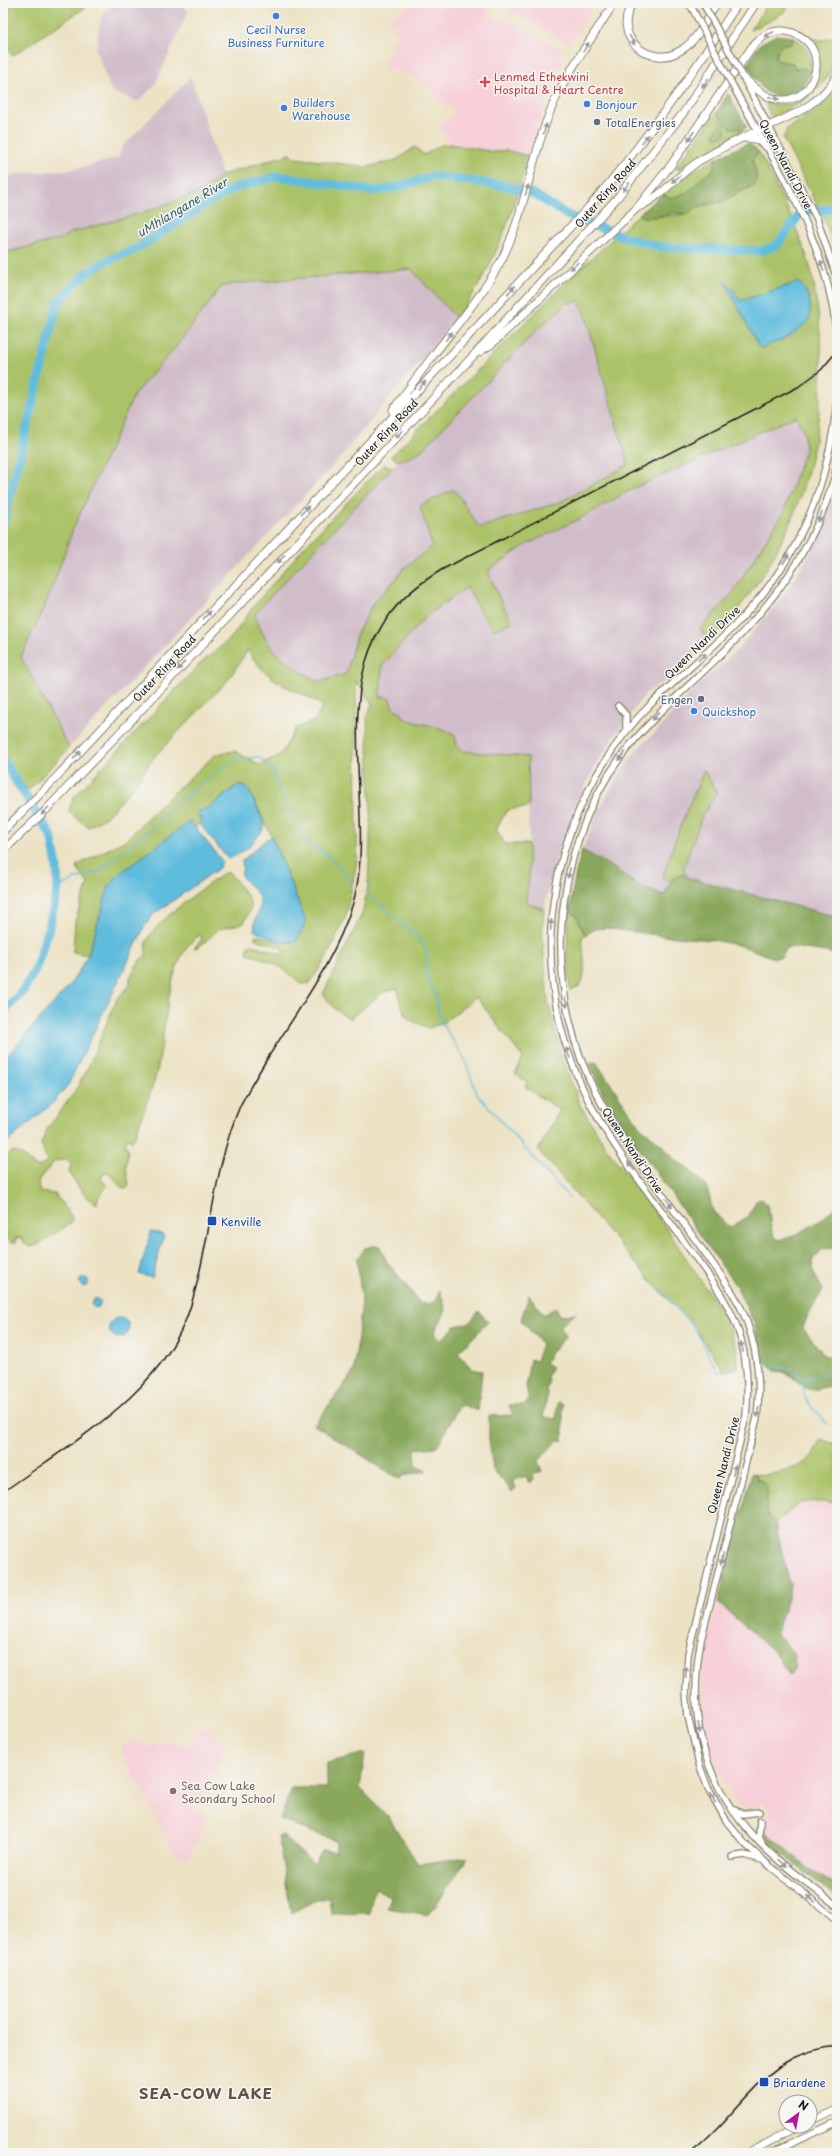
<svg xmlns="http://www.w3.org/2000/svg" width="840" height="2156" viewBox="0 0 840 2156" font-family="'Playpen Sans',sans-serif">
  <rect width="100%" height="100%" fill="#f6f6f2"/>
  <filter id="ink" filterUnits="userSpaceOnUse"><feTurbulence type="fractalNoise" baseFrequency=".025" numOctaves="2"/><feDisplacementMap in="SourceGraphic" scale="8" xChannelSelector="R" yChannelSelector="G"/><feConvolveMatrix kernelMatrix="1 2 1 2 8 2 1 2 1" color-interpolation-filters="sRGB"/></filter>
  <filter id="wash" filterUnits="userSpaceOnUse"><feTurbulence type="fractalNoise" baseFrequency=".012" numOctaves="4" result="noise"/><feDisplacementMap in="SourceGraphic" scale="16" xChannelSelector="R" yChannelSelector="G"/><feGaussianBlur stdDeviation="0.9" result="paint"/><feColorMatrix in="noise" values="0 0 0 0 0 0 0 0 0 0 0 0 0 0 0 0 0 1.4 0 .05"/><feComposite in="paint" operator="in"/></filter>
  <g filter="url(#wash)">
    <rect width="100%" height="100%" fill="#ece2c4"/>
    <path fill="#f6cfd7" d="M 414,3 L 483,3 L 489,17 L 503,19 L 518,24 L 535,37 L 562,49 L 562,57 L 565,59 L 545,92 L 548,96 L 528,156 L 506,150 L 494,152 L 450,144 L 439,127 L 450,117 L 453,109 L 431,96 L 434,91 L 412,77 L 384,68 L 398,33 L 388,20 Z
      M 499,3 L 595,3 L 569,45 Z
      M 802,1501 L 837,1503 L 837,1887 L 807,1867 L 764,1831 L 766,1819 L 771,1811 L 763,1803 L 749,1810 L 737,1806 L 715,1763 L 707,1741 L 701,1705 L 703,1657 L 718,1603 L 775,1653 L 790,1676 L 796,1659 L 795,1656 L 777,1635 L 778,1627 L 790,1593 L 790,1584 L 775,1523 Z
      M 199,1727 L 212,1732 L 227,1745 L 216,1766 L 218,1770 L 214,1778 L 193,1808 L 207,1816 L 199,1838 L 189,1856 L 181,1859 L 175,1855 L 121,1750 L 123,1748 L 122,1745 L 138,1740 L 145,1747 L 166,1742 L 191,1744 Z"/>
    <path fill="#d1bdc9" d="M 114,3 L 180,3 L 188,12 L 155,85 L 138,102 L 111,91 L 96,50 L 101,18 Z
      M 191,77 L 222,175 L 203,191 L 141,213 L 70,233 L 60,239 L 3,254 L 3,178 L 18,174 L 76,169 L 118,158 L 122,147 Z
      M 411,269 L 456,318 L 338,460 L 69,748 L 21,657 L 50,594 L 73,529 L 135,393 L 176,347 L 221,287 L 232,284 Z
      M 579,301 L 585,314 L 628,465 L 560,502 L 481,527 L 420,505 L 432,546 L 402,570 L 397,578 L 373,603 L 356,636 L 346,675 L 319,682 L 298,670 L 278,655 L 262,634 L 255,615 L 265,602 L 398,461 L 408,458 L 556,312 L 566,304 Z
      M 796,415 L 804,433 L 805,450 L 783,514 L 732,594 L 700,629 L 709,641 L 675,674 L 646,693 L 615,735 L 596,764 L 573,810 L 556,859 L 544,909 L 529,904 L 526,897 L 529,877 L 528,757 L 463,751 L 457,746 L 455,735 L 446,729 L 411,722 L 402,717 L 401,712 L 380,698 L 382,666 L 425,617 L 467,587 L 481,613 L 512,622 L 499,598 L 489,574 L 489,570 L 509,555 L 638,486 Z
      M 837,490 L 837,917 L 689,878 L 685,874 L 684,867 L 702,816 L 716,793 L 683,819 L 662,877 L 669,881 L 665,896 L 637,885 L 612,867 L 582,850 L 597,814 L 620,773 L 639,747 L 655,733 L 690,693 L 737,650 L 781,599 L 813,549 Z"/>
    <path fill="#acc267" stroke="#646f42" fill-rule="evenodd" d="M 11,3 L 92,3 L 12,56 C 2,29 1,30 11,3 Z
      M 768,3 L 791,3 C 782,18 765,23 750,30 Z
      M 792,28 C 803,29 810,40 821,40 C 826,40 832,37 837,36 L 837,62 L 825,81 L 804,101 L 771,118 L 765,101 C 817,121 840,47 792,28 Z
      M 793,37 C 807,45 814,58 810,74 L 809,71 L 795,69 L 793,63 L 777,61 L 775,58 L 777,55 L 778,49 L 784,44 L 793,41 Z
      M 837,90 L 837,251 L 820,211 L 783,138 L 788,128 L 819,109 Z
      M 716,113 L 721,116 L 717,137 L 720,136 L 726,123 L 738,128 L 740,132 L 678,170 L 676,168 Z
      M 450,144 L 494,152 L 506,150 L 528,156 C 512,215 495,269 456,318 L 411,269 L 232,284 L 221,287 L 176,347 L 135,393 L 73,529 L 50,594 L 21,657 L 69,748 L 29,790 L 3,771 L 3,253 L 60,239 L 70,233 L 141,213 L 203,191 L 222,175 L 289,154 L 296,158 L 368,167 L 396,160 L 415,147 L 424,155 L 441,145 Z
      M 759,152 C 778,190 799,228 811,270 C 840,407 809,542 709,641 L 700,629 L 732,594 L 783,513 L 805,450 L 804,433 L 796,416 L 638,486 L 579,519 L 526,545 L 489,570 L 489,574 L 499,598 L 512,622 L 494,630 L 481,613 L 467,587 L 425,617 L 382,666 L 380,698 L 384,696 L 390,699 L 393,708 L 401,712 L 402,717 C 419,726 440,724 455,735 L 457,746 L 463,751 L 528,757 L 529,807 L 507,810 L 496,829 L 505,844 L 528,844 L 529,877 L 526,897 L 529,904 L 544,909 L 542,934 L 548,1001 L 562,1057 L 580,1105 L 606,1147 L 662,1222 L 723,1314 L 737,1348 L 738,1369 L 724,1371 L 694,1327 L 650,1280 L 538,1150 L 560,1110 L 525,1087 L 527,1082 L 515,1074 L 523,1058 L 476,997 L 443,1023 L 429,1028 L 408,1019 L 400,1002 L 397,988 L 382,993 L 350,1019 L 336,1010 L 323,994 L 362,914 L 368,887 L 371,817 L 367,717 L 372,704 L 356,681 L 357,861 L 346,916 L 326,958 L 310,983 L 301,984 C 283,966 271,961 247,953 L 249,944 L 280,953 L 284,950 L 279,946 L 255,939 L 255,935 L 282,942 L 292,942 L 306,921 L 272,837 L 248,788 C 235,779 222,798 213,806 C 209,809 203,811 198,812 L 201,817 L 200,824 L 195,827 L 190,822 L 109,886 L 88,955 L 73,952 L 75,921 L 88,884 L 76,866 L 126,840 L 159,806 L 216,754 L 235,751 L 260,765 L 281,754 L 296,728 L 315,720 L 323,707 C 311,695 294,693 280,683 C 267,675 255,663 248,650 L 228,680 L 153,758 L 135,785 L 106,817 L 89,827 L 68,812 L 74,797 L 200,664 L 232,637 L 253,607 L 305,546 L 384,464 L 392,468 L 265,602 L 255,615 C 267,652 287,664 319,682 L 346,674 L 356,636 L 373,603 L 397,578 L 402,570 L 432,546 L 420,506 L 453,490 L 457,493 L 478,526 L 481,527 L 560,502 L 628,465 L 585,314 L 579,301 L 566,304 L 539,328 L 421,451 L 408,458 L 398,461 L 391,456 L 566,282 L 638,215 L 645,218 L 688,214 L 697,207 L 723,201 L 733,194 L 749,188 L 757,175 L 752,160 ZM 799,282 L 810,298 L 809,321 L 781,341 L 759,346 L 731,286 L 740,301 Z
      M 717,158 L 713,170 L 702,178 L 688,192 L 671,198 L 662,194 L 681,178 Z
      M 704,770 L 717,793 L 702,816 L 684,867 L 685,874 L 677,875 L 669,881 L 662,878 L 683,819 Z
      M 224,873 L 230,873 L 248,897 L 251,907 L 244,923 L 219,929 L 199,947 L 194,948 L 202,939 L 200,935 C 165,954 166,1039 156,1075 C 150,1095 142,1116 135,1136 L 132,1141 L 128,1138 L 125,1143 L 128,1150 L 126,1167 L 129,1186 L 126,1189 L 121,1187 L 108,1172 L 103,1173 L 101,1179 L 107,1186 L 98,1198 L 97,1204 C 84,1198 76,1183 69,1172 L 71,1165 L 67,1160 L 55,1161 L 39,1179 L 38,1185 L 40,1192 L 55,1194 L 72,1217 L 72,1222 L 38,1245 L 30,1247 L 25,1244 L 22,1238 L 16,1238 L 15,1243 L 10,1242 L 6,1238 L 6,1232 L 3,1231 L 3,1158 L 13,1151 L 20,1154 L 37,1167 L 43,1165 L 47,1161 L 41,1144 L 46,1131 L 73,1094 L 85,1074 L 117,999 L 130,985 L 130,978 L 140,960 L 146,956 C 147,951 145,947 146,944 C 149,925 208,885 224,873 Z
      M 569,910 L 576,915 L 585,935 L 582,937 C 583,948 588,980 579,986 C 577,988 572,989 570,990 L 567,952 Z
      M 821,1439 L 837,1445 L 837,1503 L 802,1501 L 775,1523 C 765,1517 764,1502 768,1492 L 762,1481 L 757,1479 L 756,1474 C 770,1477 803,1468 812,1456 C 816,1450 817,1444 821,1439 Z"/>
    <path fill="#89a85c" stroke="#52623c" d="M 776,35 L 793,37 L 790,45 L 784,44 L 778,49 L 775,58 L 778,61 L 793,63 L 795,69 L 803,68 L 809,71 L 810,74 C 803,91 779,104 763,89 C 757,82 752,72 747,65 L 760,44 Z
      M 728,94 L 746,125 L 746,128 L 740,132 L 738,128 L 730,128 L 726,123 L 724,125 L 726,133 L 724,136 L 715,137 L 714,132 L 720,125 L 721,116 L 716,113 Z
      M 746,144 L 751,145 L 759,152 L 752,160 C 755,169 759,177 754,185 L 723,201 L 697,207 L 689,214 L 676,213 L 647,218 L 638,215 L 662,194 L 671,198 L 688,192 L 702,178 L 713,170 L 717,158 Z
      M 582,850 L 612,867 L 637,885 L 664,896 C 669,884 671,876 685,874 L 689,878 L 837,917 L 837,980 L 834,957 L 832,954 L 827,952 L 791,947 L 787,948 L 781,957 L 774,958 L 742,946 L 713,940 L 664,936 L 606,928 L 595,929 L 585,935 L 576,915 L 569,910 L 576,873 Z
      M 596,1062 L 640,1127 L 662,1145 L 675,1160 L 691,1170 L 707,1188 L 713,1211 L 728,1227 L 731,1227 L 749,1216 L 756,1201 L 761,1199 C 775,1206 765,1232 779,1240 L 799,1233 L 821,1220 L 837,1205 L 837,1248 L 823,1249 L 813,1259 L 813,1272 L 823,1290 L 808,1315 L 803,1328 L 824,1355 L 837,1359 L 836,1384 L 814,1390 L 807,1389 L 791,1376 L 784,1372 L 775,1371 L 763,1361 L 754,1323 L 736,1286 L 620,1121 L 604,1096 L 590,1064 Z
      M 379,1245 L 387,1262 L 421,1304 L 433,1303 L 440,1290 L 446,1311 L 434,1333 L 441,1340 L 455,1326 L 469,1323 L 479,1311 L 488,1322 L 458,1353 L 472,1369 L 482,1371 L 478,1411 L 463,1405 L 458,1408 L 437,1447 L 415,1449 L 416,1466 L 426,1471 L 403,1476 L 399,1479 L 314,1425 L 354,1371 L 362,1302 L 357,1259 L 365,1248 Z
      M 529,1295 L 544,1315 L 556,1307 L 560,1316 L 576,1313 L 559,1327 L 566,1337 L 552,1351 L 545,1363 L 552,1367 L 547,1377 L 549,1381 L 546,1389 L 548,1393 L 543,1417 L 556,1419 L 558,1402 L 563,1404 L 563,1441 L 557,1440 L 538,1462 L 542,1471 L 533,1475 L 534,1480 L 529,1483 L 526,1476 L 513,1480 L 516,1488 L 512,1492 L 493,1469 L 489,1441 L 489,1416 L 513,1415 L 509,1405 L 524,1405 L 529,1401 L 526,1386 L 530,1359 L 536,1361 L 542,1344 L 521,1320 Z
      M 752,1473 L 756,1474 L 757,1479 L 762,1481 L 767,1486 C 769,1499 761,1514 775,1523 L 790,1584 C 790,1602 779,1617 777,1635 L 795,1655 L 794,1669 L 790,1676 L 775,1653 L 718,1603 Z
      M 365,1753 L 360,1788 L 389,1818 L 418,1864 L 468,1857 L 429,1915 L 387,1908 L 391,1897 L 375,1888 L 369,1913 L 331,1914 L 329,1897 L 314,1901 L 291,1913 L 278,1837 L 283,1835 L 291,1844 L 314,1864 L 323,1850 L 336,1852 L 336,1841 L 280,1820 L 291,1788 L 327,1788 L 327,1763 Z
      M 764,1831 L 807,1867 L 837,1887 L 837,1898 L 768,1843 Z"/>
    <path fill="#5ebcdd" stroke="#3d6c7c" d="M 725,282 L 731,286 L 740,301 L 799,282 C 810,294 812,305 809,321 L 788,337 L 762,348 L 759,347 Z
      M 238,785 L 248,788 L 265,825 C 260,838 242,855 228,859 L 200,824 L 201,817 L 198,817 L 198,812 C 213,807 225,795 238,785 Z
      M 190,821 L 222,861 L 219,868 L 154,914 L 145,926 L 68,1085 L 53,1103 L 3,1146 L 3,1060 L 70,985 L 88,955 L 109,886 L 119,874 Z
      M 272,837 L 306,921 L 297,941 L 282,942 L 255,931 C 251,920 264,909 259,897 C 255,889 246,883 241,875 L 243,869 L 242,861 L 267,839 Z
      M 151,1231 L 164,1235 L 152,1278 L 139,1274 Z
      M79.5 1282a4.5 4.5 0 1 1 9 0a4.5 4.5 0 1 1-9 0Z
      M91.5 1303a4.5 4.5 0 1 1 9 0a4.5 4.5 0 1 1-9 0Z
      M109 1328a10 10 0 1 1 20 0a10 10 0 1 1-20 0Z"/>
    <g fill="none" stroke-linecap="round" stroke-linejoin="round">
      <path stroke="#5ebcdd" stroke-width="1.5" d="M 828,210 L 837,215
        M 58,888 L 75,879 L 98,872 L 154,826 L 173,806 L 234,759 L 259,757 L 272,769 L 284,802 L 302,835 L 310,845 L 331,858 L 351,882
        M 366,893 L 418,937 L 427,952 L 426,976 L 435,994 L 440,1020 L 464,1058 L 477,1094 L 569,1198
        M 658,1287 L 694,1327 L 718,1372 L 724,1371
        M 768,1365 L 794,1370 L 803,1381 L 804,1395 L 813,1409 L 828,1424
        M 803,1381 L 820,1377 L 837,1367"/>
      <path stroke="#5ebcdd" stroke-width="9" d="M 3,523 L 58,302 L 85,274 L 106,261 L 136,249 L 206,204 L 235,188 L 278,176 L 373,191 L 394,188 L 433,176 L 506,186 L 534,194 L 567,215 L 627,238 L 661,247 L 760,251 L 776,246 L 803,210 L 828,210 L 837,202
        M 3,761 L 51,835 L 57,866 L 58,888 L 48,931 L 35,970 L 23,991 L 3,1013"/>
    </g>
  </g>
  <g filter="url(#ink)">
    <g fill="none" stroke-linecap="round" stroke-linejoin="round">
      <defs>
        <path id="secondary" d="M 744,79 L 817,219 L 837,278
          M 734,88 C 778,169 833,250 837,345
          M 837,399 C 831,463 812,526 774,579 C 740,627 694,662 652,703 C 596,758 559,836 552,915 C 546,983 561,1050 594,1111 C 621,1160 658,1204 690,1250 C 707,1273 725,1297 736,1324 C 747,1353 749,1385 746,1416 L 688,1654 L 686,1692 L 688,1716 L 699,1764 L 708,1788 L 727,1822 L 746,1845 L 771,1867 L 837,1920
          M 837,467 C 822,530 787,585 743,632 C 706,672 662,706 627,749 C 585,801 563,871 561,938 C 560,992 572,1049 598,1097 C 626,1149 665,1197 700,1246 C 715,1267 731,1287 742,1310 C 757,1344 761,1382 757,1418 L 701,1640 C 686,1720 705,1790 764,1847 C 786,1869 813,1887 837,1906
          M 618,706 L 626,715 L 626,731
          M 732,1809 L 743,1814 L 759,1812
          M 760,1821 L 759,1835 L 762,1844
          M 732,1857 L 744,1855 L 762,1860"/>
        <path id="primary" d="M 810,2122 L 837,2109
          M 747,2153 L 800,2126
          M 770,2153 L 837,2122"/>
        <path id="highway" d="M 633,3 C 610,35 650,72 683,49 C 698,39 707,18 717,3
          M 688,3 L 690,5
          M 744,138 L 756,139 L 767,147
          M 639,207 C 661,197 678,175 699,161 C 718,150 739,139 759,130 C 789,117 819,106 837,76
          M 479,352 L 492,344 L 637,208 L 671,165 L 754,44 C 766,33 777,27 793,33 C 836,48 813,112 772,98 C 760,94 751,84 742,76
          M 393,410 C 406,392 419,374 432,357 C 457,324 483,295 502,259 C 526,211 531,156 552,107 C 568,70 593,37 614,3
          M 3,831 L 50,784 L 588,208 C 644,144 692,75 738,3
          M 3,851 L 45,811 L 127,725 L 474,355 L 617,198 L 684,112 L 756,3"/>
      </defs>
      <use href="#secondary" stroke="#847f70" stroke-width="8"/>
      <use href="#primary" stroke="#847f70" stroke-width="8"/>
      <use href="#highway" stroke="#847f70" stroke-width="9"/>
      <use href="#secondary" stroke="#fff" stroke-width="5.5"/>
      <use href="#primary" stroke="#fff" stroke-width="6"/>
      <use href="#highway" stroke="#fff" stroke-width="7"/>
      <path stroke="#1c1c1c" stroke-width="1.5" d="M 3,1492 C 72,1442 165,1392 191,1305 C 211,1240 213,1169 240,1106 C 248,1090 258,1074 267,1059 C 298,1010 336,959 353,903 C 361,875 361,846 360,817 C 357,714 341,629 443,569 L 798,387 L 821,370 L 837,351
        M 690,2153 C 727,2126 753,2079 793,2058 C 807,2051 822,2048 837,2046"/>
      <defs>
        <path id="secondary-bridge" d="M 703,3 L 741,73
          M 692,8 L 734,88"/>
      </defs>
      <use href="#secondary-bridge" stroke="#847f70" stroke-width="8" stroke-linecap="butt"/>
      <use href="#secondary-bridge" stroke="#fff" stroke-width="5.5"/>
    </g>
    <defs><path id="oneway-solid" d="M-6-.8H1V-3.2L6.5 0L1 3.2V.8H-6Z"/></defs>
    <g fill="#999">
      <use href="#oneway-solid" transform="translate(769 34) rotate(155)"/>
      <use href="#oneway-solid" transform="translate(632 40) rotate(61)"/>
      <use href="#oneway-solid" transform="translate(586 47) rotate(-58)"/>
      <use href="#oneway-solid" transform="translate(705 83) rotate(124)"/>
      <use href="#oneway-solid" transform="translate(774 98) rotate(13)"/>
      <use href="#oneway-solid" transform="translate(545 129) rotate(-73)"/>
      <use href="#oneway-solid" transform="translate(691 136) rotate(124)"/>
      <use href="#oneway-solid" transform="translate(645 139) rotate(-52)"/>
      <use href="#oneway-solid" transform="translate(676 179) rotate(141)"/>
      <use href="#oneway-solid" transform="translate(626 187) rotate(129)"/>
      <use href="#oneway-solid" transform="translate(527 190) rotate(-73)"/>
      <use href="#oneway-solid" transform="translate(574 266) rotate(138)"/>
      <use href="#oneway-solid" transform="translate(822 266) rotate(-108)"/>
      <use href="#oneway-solid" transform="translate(511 290) rotate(-47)"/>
      <use href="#oneway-solid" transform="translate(449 336) rotate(-51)"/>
      <use href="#oneway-solid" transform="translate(422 385) rotate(-47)"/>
      <use href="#oneway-solid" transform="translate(399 434) rotate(133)"/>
      <use href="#oneway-solid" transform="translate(305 510) rotate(-47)"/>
      <use href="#oneway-solid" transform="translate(820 517) rotate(112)"/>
      <use href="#oneway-solid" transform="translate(281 559) rotate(133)"/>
      <use href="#oneway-solid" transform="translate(786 559) rotate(-60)"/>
      <use href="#oneway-solid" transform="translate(207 615) rotate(-47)"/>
      <use href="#oneway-solid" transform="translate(702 657) rotate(-42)"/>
      <use href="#oneway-solid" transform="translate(181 666) rotate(133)"/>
      <use href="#oneway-solid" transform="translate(656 716) rotate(133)"/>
      <use href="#oneway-solid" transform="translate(77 755) rotate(-47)"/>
      <use href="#oneway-solid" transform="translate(622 756) rotate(126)"/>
      <use href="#oneway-solid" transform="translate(45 811) rotate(133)"/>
      <use href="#oneway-solid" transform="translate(569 873) rotate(103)"/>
      <use href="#oneway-solid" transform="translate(551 925) rotate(-86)"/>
      <use href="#oneway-solid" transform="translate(566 1002) rotate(80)"/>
      <use href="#oneway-solid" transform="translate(568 1053) rotate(-109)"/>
      <use href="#oneway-solid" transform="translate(631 1166) rotate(-126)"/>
      <use href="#oneway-solid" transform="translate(669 1203) rotate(54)"/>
      <use href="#oneway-solid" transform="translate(742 1347) rotate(-102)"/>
      <use href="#oneway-solid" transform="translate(758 1412) rotate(96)"/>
      <use href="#oneway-solid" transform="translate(734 1470) rotate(-76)"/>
      <use href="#oneway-solid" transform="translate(722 1559) rotate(104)"/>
      <use href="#oneway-solid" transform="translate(686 1672) rotate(-86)"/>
      <use href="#oneway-solid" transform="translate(699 1728) rotate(80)"/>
      <use href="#oneway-solid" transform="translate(713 1798) rotate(-117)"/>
      <use href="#oneway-solid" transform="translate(782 1863) rotate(39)"/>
      <use href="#oneway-solid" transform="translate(811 1899) rotate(-142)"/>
    </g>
  </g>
  <g fill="#3f7fe0" stroke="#f6f6f2" stroke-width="1.5">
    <circle cx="276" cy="16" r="4"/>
    <circle cx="587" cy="104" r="4"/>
    <circle cx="284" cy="108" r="4"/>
    <circle cx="694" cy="711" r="4"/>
  </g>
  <path fill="#e0444e" stroke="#f6f6f2" stroke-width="1.5" d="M483 76h4v4h4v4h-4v4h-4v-4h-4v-4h4z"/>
  <g fill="#5c6f8a" stroke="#f6f6f2" stroke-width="1.5">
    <circle cx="597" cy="122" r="4"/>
    <circle cx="701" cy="699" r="4"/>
  </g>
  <g fill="#1a4fb4" stroke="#f6f6f2" stroke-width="1.5">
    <rect x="207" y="1216" width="10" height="10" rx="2"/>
    <rect x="759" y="2077" width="10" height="10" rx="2"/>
  </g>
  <circle fill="#8d6e63" stroke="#f6f6f2" stroke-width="1.5" cx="173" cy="1791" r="4"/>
  <g text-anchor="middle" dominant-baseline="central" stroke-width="3" stroke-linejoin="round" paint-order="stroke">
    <g font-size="11" fill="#366cbe" stroke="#f6f6f2" text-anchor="start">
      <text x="276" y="29" text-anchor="middle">Cecil Nurse<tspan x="276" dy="13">Business Furniture</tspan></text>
      <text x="292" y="102">Builders<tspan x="292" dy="13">Warehouse</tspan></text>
      <text x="595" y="104">Bonjour</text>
      <text x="702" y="711">Quickshop</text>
    </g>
    <g font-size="11" fill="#be3a42" stroke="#f6f6f2" text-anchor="start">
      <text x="494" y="76">Lenmed Ethekwini<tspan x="494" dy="13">Hospital &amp; Heart Centre</tspan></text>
    </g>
    <g font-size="11" fill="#4e5e75" stroke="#f6f6f2" text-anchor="start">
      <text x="605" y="122">TotalEnergies</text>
      <text x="693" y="699" text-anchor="end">Engen</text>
    </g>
    <g font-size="11" fill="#1c1c1c" stroke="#f6f6f2">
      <text transform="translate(786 164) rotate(62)">Queen Nandi Drive</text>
      <text transform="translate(605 193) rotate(-49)">Outer Ring Road</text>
      <text transform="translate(386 432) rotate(-47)">Outer Ring Road</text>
      <text transform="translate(702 642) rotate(-44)">Queen Nandi Drive</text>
      <text transform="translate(164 668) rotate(-47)">Outer Ring Road</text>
      <text transform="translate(633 1150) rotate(56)">Queen Nandi Drive</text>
      <text transform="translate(723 1465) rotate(-76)">Queen Nandi Drive</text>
    </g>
    <g font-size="11" fill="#164399" stroke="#f6f6f2" text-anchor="start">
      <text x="221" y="1221">Kenville</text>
      <text x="773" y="2082">Briardene</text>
    </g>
    <g font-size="11" fill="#785e54" stroke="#f6f6f2" text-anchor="start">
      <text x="181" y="1785">Sea Cow Lake<tspan x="181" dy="13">Secondary School</tspan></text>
    </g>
    <g font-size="12" font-style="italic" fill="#365c69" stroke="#f6f6f2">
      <text transform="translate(182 207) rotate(-31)">uMhlangane River</text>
    </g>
    <g font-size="15" font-weight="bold" letter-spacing="1" fill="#664e4a" stroke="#f6f6f2">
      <text x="206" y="2092">SEA-COW LAKE</text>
    </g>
  </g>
  <rect width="840" height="2156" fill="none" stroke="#f6f6f2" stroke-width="16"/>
  <g transform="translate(798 2114) rotate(32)"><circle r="19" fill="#f6f6f2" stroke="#9f9f9c"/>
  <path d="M0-3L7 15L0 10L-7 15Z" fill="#b5179e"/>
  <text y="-6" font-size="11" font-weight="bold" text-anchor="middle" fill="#1c1c1c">N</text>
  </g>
</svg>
